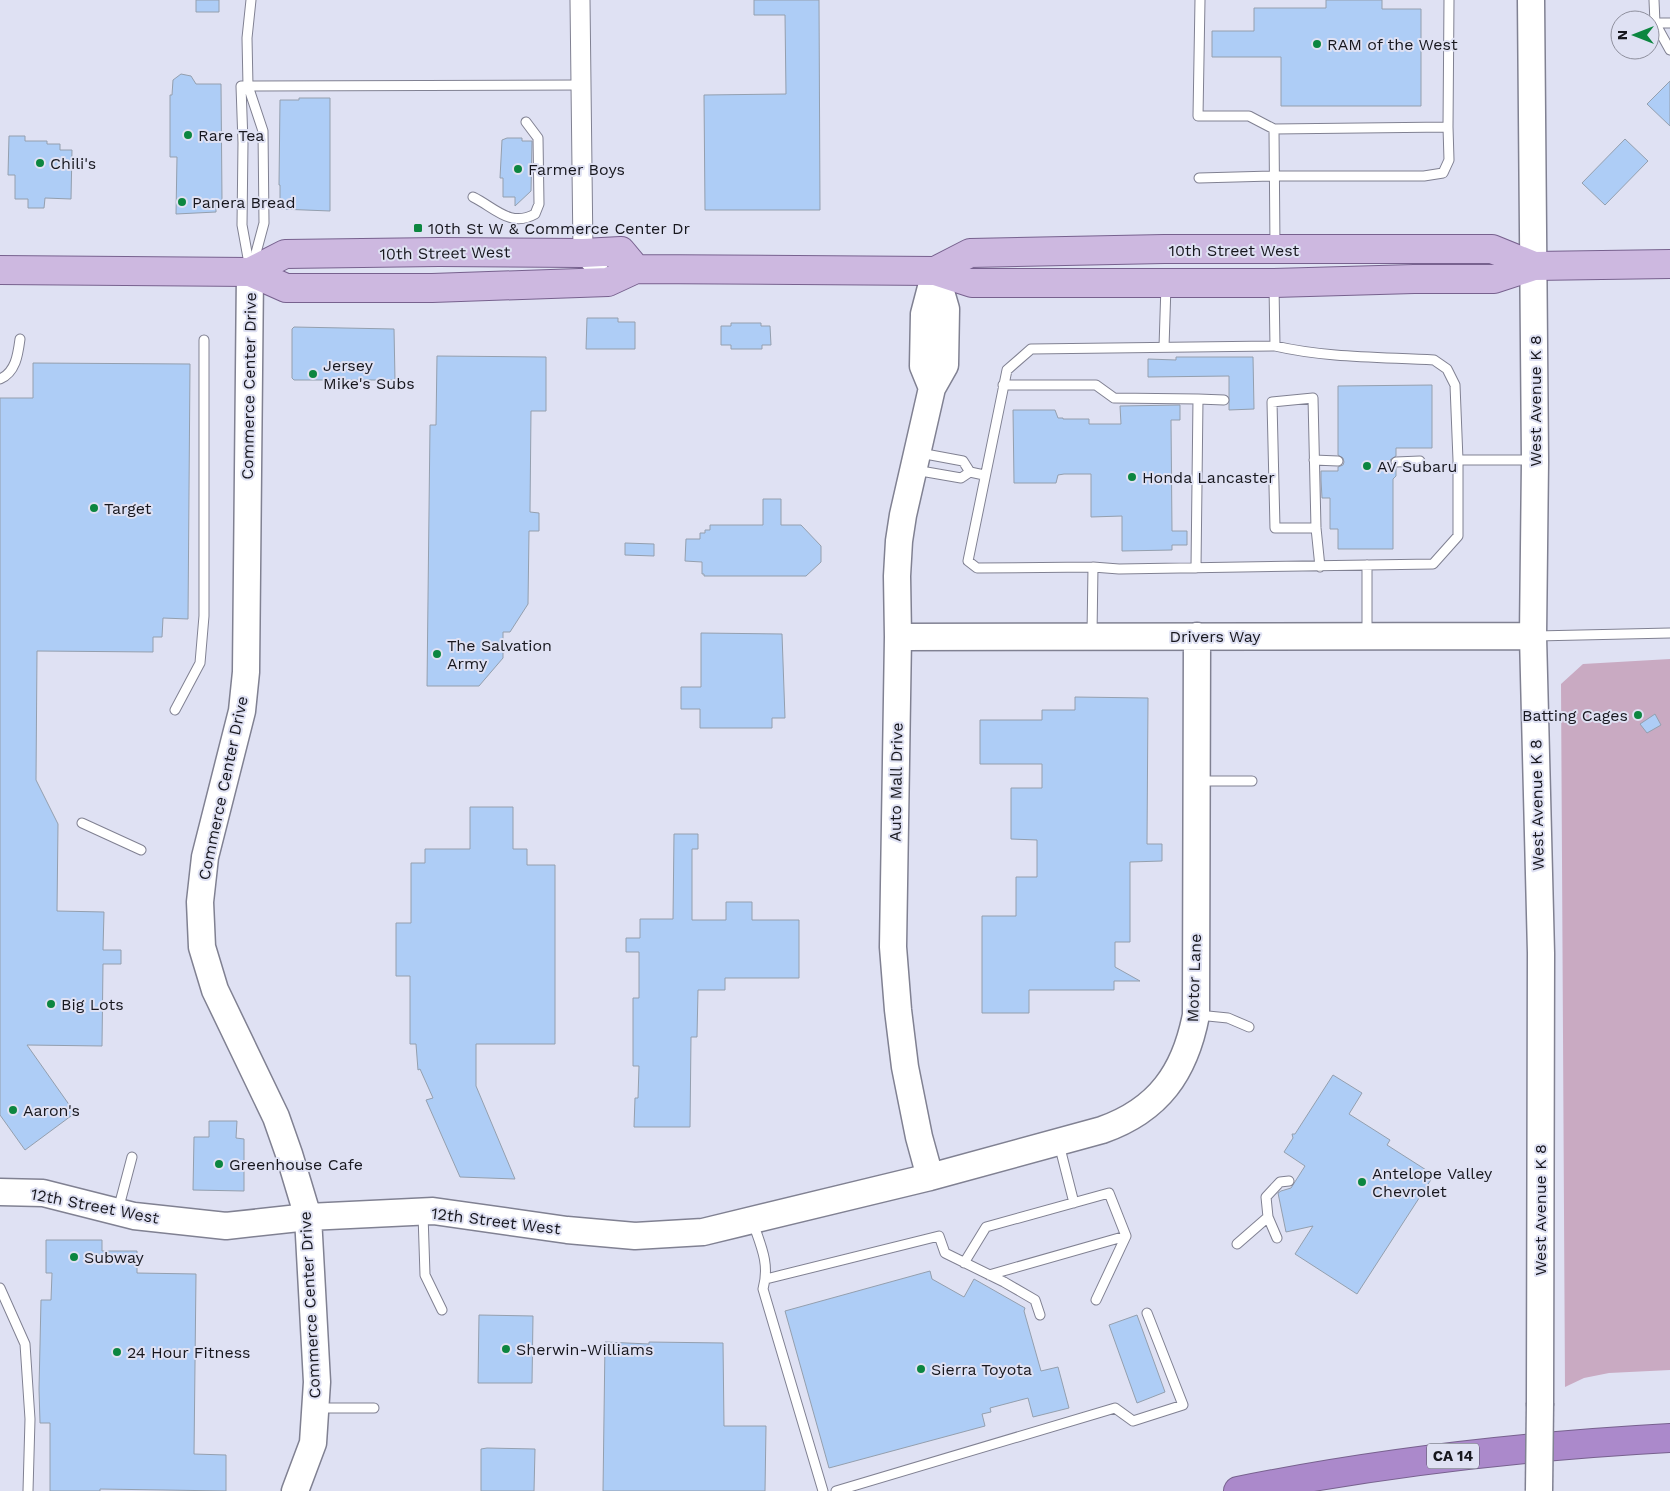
<svg xmlns="http://www.w3.org/2000/svg" width="1670" height="1491" viewBox="0 0 1670 1491" font-family="'Work Sans',sans-serif">
  <rect width="100%" height="100%" fill="#dfe1f3"/>
  <path fill="#c9aac2" d="M 1670,659 L 1670,1370 L 1609,1373 L 1584,1378 L 1565,1387 L 1561,684 L 1583,664 Z"/>
  <path fill="#aecdf6" stroke="#949fae" d="M 196,0 L 219,0 L 219,12 L 196,12 Z
    M 754,0 L 819,0 L 820,210 L 705,210 L 704,95 L 786,94 L 785,15 L 754,15 Z
    M 1326,0 L 1382,0 L 1382,9 L 1421,9 L 1421,106 L 1281,106 L 1281,57 L 1212,57 L 1212,31 L 1254,31 L 1254,8 L 1326,8 Z
    M 181,74 L 191,76 L 196,84 L 221,84 L 222,201 L 216,201 L 216,212 L 176,214 L 177,157 L 170,157 L 170,95 L 172,95 L 173,80 Z
    M 1670,81 L 1670,126 L 1647,104 Z
    M 299,98 L 330,98 L 330,211 L 280,209 L 280,185 L 279,185 L 280,100 L 299,100 Z
    M 9,136 L 25,136 L 25,141 L 47,141 L 47,144 L 60,144 L 60,150 L 72,150 L 71,199 L 45,198 L 44,208 L 28,208 L 28,199 L 15,199 L 15,175 L 8,175 Z
    M 507,138 L 522,138 L 522,141 L 532,141 L 531,191 L 515,206 L 515,197 L 503,197 L 503,178 L 500,178 L 502,140 Z
    M 1625,139 L 1648,161 L 1605,205 L 1582,183 Z
    M 587,318 L 618,318 L 618,322 L 635,322 L 635,349 L 586,349 Z
    M 731,323 L 761,323 L 761,326 L 770,326 L 771,345 L 762,345 L 762,349 L 731,349 L 731,345 L 721,345 L 721,326 L 731,326 Z
    M 294,327 L 394,329 L 395,380 L 294,380 L 292,378 L 292,329 Z
    M 437,356 L 546,357 L 546,411 L 531,411 L 530,512 L 539,513 L 539,531 L 529,531 L 528,604 L 510,632 L 503,632 L 503,658 L 479,686 L 427,686 L 430,425 L 436,425 Z
    M 1176,357 L 1253,357 L 1254,409 L 1229,410 L 1229,376 L 1148,377 L 1148,359 L 1176,360 Z
    M 33,363 L 190,364 L 188,619 L 163,618 L 162,637 L 153,637 L 153,652 L 37,651 L 36,780 L 58,824 L 57,911 L 104,912 L 103,950 L 121,950 L 121,964 L 103,964 L 102,1046 L 27,1045 L 75,1113 L 25,1150 L 0,1115 L 0,398 L 33,398 Z
    M 1432,385 L 1432,448 L 1396,448 L 1396,456 L 1390,460 L 1391,466 L 1396,468 L 1396,476 L 1393,479 L 1393,549 L 1338,549 L 1338,529 L 1330,529 L 1330,498 L 1322,498 L 1321,480 L 1321,471 L 1338,471 L 1338,467 L 1343,465 L 1344,462 L 1343,458 L 1338,455 L 1338,386 Z
    M 1180,405 L 1180,420 L 1171,420 L 1172,531 L 1187,531 L 1187,545 L 1172,545 L 1172,550 L 1122,551 L 1122,516 L 1091,517 L 1091,474 L 1064,474 L 1058,475 L 1056,483 L 1014,483 L 1013,410 L 1055,410 L 1058,418 L 1063,418 L 1063,419 L 1089,419 L 1089,424 L 1121,424 L 1120,406 Z
    M 763,499 L 781,499 L 781,525 L 801,525 L 821,546 L 821,562 L 806,576 L 704,576 L 704,574 L 702,574 L 702,562 L 685,561 L 686,539 L 700,539 L 700,533 L 705,533 L 705,530 L 710,530 L 710,525 L 763,525 Z
    M 625,543 L 654,544 L 654,556 L 625,555 Z
    M 701,633 L 782,634 L 785,718 L 772,718 L 772,728 L 700,728 L 700,709 L 681,709 L 681,687 L 701,687 Z
    M 1075,697 L 1148,698 L 1147,844 L 1162,844 L 1162,861 L 1130,862 L 1130,942 L 1115,942 L 1115,967 L 1140,981 L 1114,981 L 1114,990 L 1029,990 L 1029,1013 L 982,1013 L 982,916 L 1016,916 L 1016,877 L 1037,877 L 1037,840 L 1011,839 L 1011,788 L 1042,788 L 1042,764 L 980,764 L 980,720 L 1042,720 L 1042,710 L 1075,710 Z
    M 1655,714 L 1661,725 L 1647,733 L 1640,724 Z
    M 470,807 L 513,807 L 513,849 L 527,849 L 527,865 L 555,865 L 555,1044 L 476,1044 L 476,1086 L 515,1179 L 460,1177 L 426,1100 L 433,1098 L 420,1069 L 418,1070 L 416,1044 L 410,1044 L 410,976 L 396,976 L 396,923 L 411,923 L 411,863 L 425,863 L 425,849 L 470,849 Z
    M 674,834 L 698,834 L 698,849 L 692,849 L 692,920 L 726,920 L 726,902 L 752,902 L 752,920 L 799,920 L 799,978 L 725,978 L 725,990 L 698,990 L 697,1037 L 691,1037 L 690,1127 L 634,1127 L 635,1098 L 638,1098 L 639,1066 L 633,1066 L 633,998 L 639,998 L 639,952 L 626,952 L 626,938 L 640,938 L 640,919 L 673,919 Z
    M 1333,1075 L 1362,1093 L 1349,1114 L 1390,1140 L 1387,1145 L 1434,1175 L 1357,1294 L 1295,1254 L 1313,1226 L 1286,1232 L 1278,1193 L 1281,1191 L 1291,1188 L 1305,1166 L 1284,1152 L 1293,1138 L 1292,1134 L 1295,1134 Z
    M 209,1121 L 237,1121 L 236,1138 L 244,1139 L 244,1191 L 193,1190 L 194,1137 L 209,1137 Z
    M 46,1240 L 102,1240 L 102,1251 L 137,1251 L 137,1273 L 196,1274 L 194,1454 L 226,1455 L 226,1491 L 100,1489 L 100,1491 L 50,1491 L 50,1423 L 40,1423 L 39,1389 L 41,1300 L 51,1300 L 52,1273 L 46,1273 Z
    M 930,1271 L 932,1279 L 964,1297 L 974,1279 L 1025,1308 L 1024,1311 L 1041,1371 L 1058,1367 L 1069,1408 L 1033,1417 L 1028,1398 L 990,1408 L 991,1412 L 982,1414 L 985,1426 L 829,1468 L 785,1311 Z
    M 479,1315 L 533,1316 L 532,1383 L 478,1383 Z
    M 1137,1315 L 1165,1392 L 1137,1403 L 1109,1325 Z
    M 605,1342 L 649,1344 L 649,1342 L 723,1343 L 724,1426 L 766,1426 L 765,1491 L 603,1491 Z
    M 487,1448 L 535,1449 L 534,1491 L 481,1491 L 481,1449 Z"/>
  <g fill="none" stroke-linecap="round" stroke-linejoin="round">
    <defs>
      <path id="lane" d="M 251,0 L 247,38 L 248,86 L 263,131 L 264,223 L 253,264
        M 1200,0 L 1198,116 L 1249,116 L 1274,129
        M 1654,0 L 1655,23 L 1670,50
        M 1655,23 L 1670,23
        M 1199,178 L 1273,176 L 1424,176 L 1443,173 L 1449,160 L 1448,127
        M 473,197 C 494,207 510,228 535,214 L 539,204 L 538,138 L 526,122
        M 1275,247 L 1274,129 L 1448,127 L 1449,0
        M 250,269 L 242,225 L 243,143 L 241,86 L 581,85
        M 1274,286 L 1275,346
        M 1164,347 L 1166,285
        M 0,379 C 16,372 18,354 20,339
        M 1003,385 L 1096,385 L 1114,398 L 1198,399 L 1196,568
        M 1198,399 L 1224,400
        M 920,453 L 963,461 L 970,472
        M 1314,460 L 1338,461
        M 1458,460 L 1533,460
        M 1396,462 L 1420,461
        M 915,470 L 961,478 L 970,472 L 984,475
        M 1316,528 L 1275,528 L 1272,402 L 1313,398 L 1316,528 L 1320,567
        M 1367,565 L 1367,633
        M 1092,634 L 1093,567 L 977,568 L 968,561 L 1007,370 L 1031,349 L 1275,346 C 1327,358 1381,357 1434,360 L 1447,369 L 1455,385 L 1458,460 L 1458,536 L 1433,564 L 1119,569 L 1093,567
        M 1536,636 L 1670,633
        M 175,710 L 200,663 L 204,616 L 204,340
        M 1199,781 L 1252,781
        M 82,823 L 141,850
        M 1198,1015 L 1228,1018 L 1249,1027
        M 1059,1144 L 1074,1203
        M 118,1210 L 132,1157
        M 423,1214 L 425,1275 L 442,1310
        M 753,1223 C 761,1246 770,1264 763,1289 L 823,1491
        M 1277,1238 L 1268,1217 L 1266,1197 L 1280,1182 L 1289,1181
        M 1237,1244 L 1268,1217
        M 964,1263 L 986,1227 L 1109,1193 L 1126,1236 L 989,1275
        M 766,1279 L 939,1236 L 945,1253 L 1004,1282 L 1035,1300 L 1040,1315
        M 0,1288 L 25,1344 L 30,1419 L 28,1491
        M 1096,1300 L 1126,1236
        M 318,1408 L 374,1408
        M 836,1491 L 1115,1408 L 1133,1421 L 1183,1405 L 1147,1313"/>
      <path id="street" d="M 580,0 L 583,253 L 608,282"/>
      <path id="secondary" d="M 1531,0 L 1535,461 L 1533,636 L 1541,953 L 1540,1403
        M 250,272 L 246,672 L 242,711 L 205,857 L 200,902 L 202,947 L 215,990 L 276,1117 L 289,1154 L 308,1217 L 317,1382 L 313,1443 L 295,1491
        M 932,388 L 923,366 L 924,314 L 935,272
        M 898,637 L 1533,636
        M 930,1177 L 919,1137 L 905,1067 L 898,1010 L 893,947 L 898,637 L 897,576 L 899,541 L 903,515 L 932,388 L 945,365 L 946,309 L 935,271
        M 0,1192 L 43,1193 L 134,1216 L 226,1226 L 308,1217 L 433,1211 L 567,1230 L 635,1236 L 703,1232 L 930,1177 L 1102,1130 C 1159,1110 1185,1072 1196,1015 L 1197,636"/>
      <path id="primary" d="M 0,270 L 250,272 L 286,288 L 432,288 L 608,282 L 636,269 L 935,271 L 972,283 L 1274,283 L 1414,279 L 1494,279 L 1534,266 L 1670,264
        M 935,271 L 970,253 L 1164,249 L 1492,249 L 1534,266
        M 250,272 L 285,254 L 439,252 L 583,253 L 621,251 L 636,269"/>
      <path id="highway" d="M 1238,1491 C 1381,1462 1525,1446 1670,1438"/>
    </defs>
    <use href="#lane" stroke="#808192" stroke-width="11"/>
    <use href="#street" stroke="#808192" stroke-width="21"/>
    <use href="#secondary" stroke="#808192" stroke-width="29"/>
    <use href="#primary" stroke="#77618e" stroke-width="30"/>
    <use href="#highway" stroke="#77618e" stroke-width="30"/>
    <use href="#lane" stroke="#fff" stroke-width="9"/>
    <use href="#street" stroke="#fff" stroke-width="19"/>
    <use href="#secondary" stroke="#fff" stroke-width="26"/>
    <use href="#primary" stroke="#cdb8e0" stroke-width="28"/>
    <use href="#highway" stroke="#ab89cb" stroke-width="28"/>
    <defs>
      <path id="secondary-bridge" d="M 1539,1491 L 1540,1403"/>
    </defs>
    <use href="#secondary-bridge" stroke="#808192" stroke-width="29" stroke-linecap="butt"/>
    <use href="#secondary-bridge" stroke="#fff" stroke-width="26"/>
  </g>
  <g fill="#0c8640" stroke="#dfe1f3" stroke-width="2">
    <circle cx="1317" cy="44" r="5"/>
    <circle cx="188" cy="135" r="5"/>
    <circle cx="40" cy="163" r="5"/>
    <circle cx="518" cy="169" r="5"/>
    <circle cx="182" cy="202" r="5"/>
    <rect x="413" y="223" width="10" height="10" rx="2.5"/>
    <circle cx="313" cy="374" r="5"/>
    <circle cx="1367" cy="466" r="5"/>
    <circle cx="1132" cy="477" r="5"/>
    <circle cx="94" cy="508" r="5"/>
    <circle cx="437" cy="654" r="5"/>
    <circle cx="1638" cy="715" r="5"/>
    <circle cx="51" cy="1004" r="5"/>
    <circle cx="13" cy="1110" r="5"/>
    <circle cx="219" cy="1164" r="5"/>
    <circle cx="1362" cy="1182" r="5"/>
    <circle cx="74" cy="1257" r="5"/>
    <circle cx="506" cy="1349" r="5"/>
    <circle cx="117" cy="1352" r="5"/>
    <circle cx="921" cy="1369" r="5"/>
  </g>
  <g text-anchor="middle" dominant-baseline="central" stroke-width="4" stroke-linejoin="round" paint-order="stroke">
    <rect fill="#dfe1f3" stroke="#53545e" stroke-width="1" x="1427" y="1443.5" width="52" height="25" rx="4"/>
    <g font-size="15" font-weight="bold" fill="#17171e">
      <text x="1453" y="1456">CA 14</text>
    </g>
    <g font-size="16" fill="#17171e" stroke="#dfe1f3" text-anchor="start">
      <text x="1327" y="44">RAM of the West</text>
      <text x="198" y="135">Rare Tea</text>
      <text x="50" y="163">Chili's</text>
      <text x="528" y="169">Farmer Boys</text>
      <text x="192" y="202">Panera Bread</text>
      <text x="428" y="228">10th St W &amp; Commerce Center Dr</text>
      <text x="323" y="365">Jersey<tspan x="323" dy="18">Mike's Subs</tspan></text>
      <text x="1377" y="466">AV Subaru</text>
      <text x="1142" y="477">Honda Lancaster</text>
      <text x="104" y="508">Target</text>
      <text x="447" y="645">The Salvation<tspan x="447" dy="18">Army</tspan></text>
      <text x="1628" y="715" text-anchor="end">Batting Cages</text>
      <text x="61" y="1004">Big Lots</text>
      <text x="23" y="1110">Aaron's</text>
      <text x="229" y="1164">Greenhouse Cafe</text>
      <text x="1372" y="1173">Antelope Valley<tspan x="1372" dy="18">Chevrolet</tspan></text>
      <text x="84" y="1257">Subway</text>
      <text x="516" y="1349">Sherwin-Williams</text>
      <text x="127" y="1352">24 Hour Fitness</text>
      <text x="931" y="1369">Sierra Toyota</text>
    </g>
    <g font-size="16" fill="#17171e" stroke="#dfe1f3">
      <text x="1234" y="250">10th Street West</text>
      <text transform="translate(445 253) rotate(-1)">10th Street West</text>
      <text transform="translate(249 386) rotate(-89)">Commerce Center Drive</text>
      <text transform="translate(1535 401) rotate(-90)">West Avenue K 8</text>
      <text x="1215" y="636">Drivers Way</text>
      <text transform="translate(896 782) rotate(-89)">Auto Mall Drive</text>
      <text transform="translate(223 788) rotate(-78)">Commerce Center Drive</text>
      <text transform="translate(1537 805) rotate(-91)">West Avenue K 8</text>
      <text transform="translate(1194 978) rotate(-88)">Motor Lane</text>
      <text transform="translate(95 1206) rotate(11)">12th Street West</text>
      <text transform="translate(1540 1210) rotate(-90)">West Avenue K 8</text>
      <text transform="translate(496 1221) rotate(7)">12th Street West</text>
      <text transform="translate(310 1305) rotate(-93)">Commerce Center Drive</text>
    </g>
  </g>
  <g transform="translate(1635 35) rotate(270)"><circle r="24" fill="#dfe1f3" stroke="#8f909e"/>
  <path d="M0-4L9 19L0 12L-9 19Z" fill="#0c8640"/>
  <text y="-8" font-size="14" font-weight="bold" text-anchor="middle" fill="#17171e">N</text>
  </g>
</svg>
